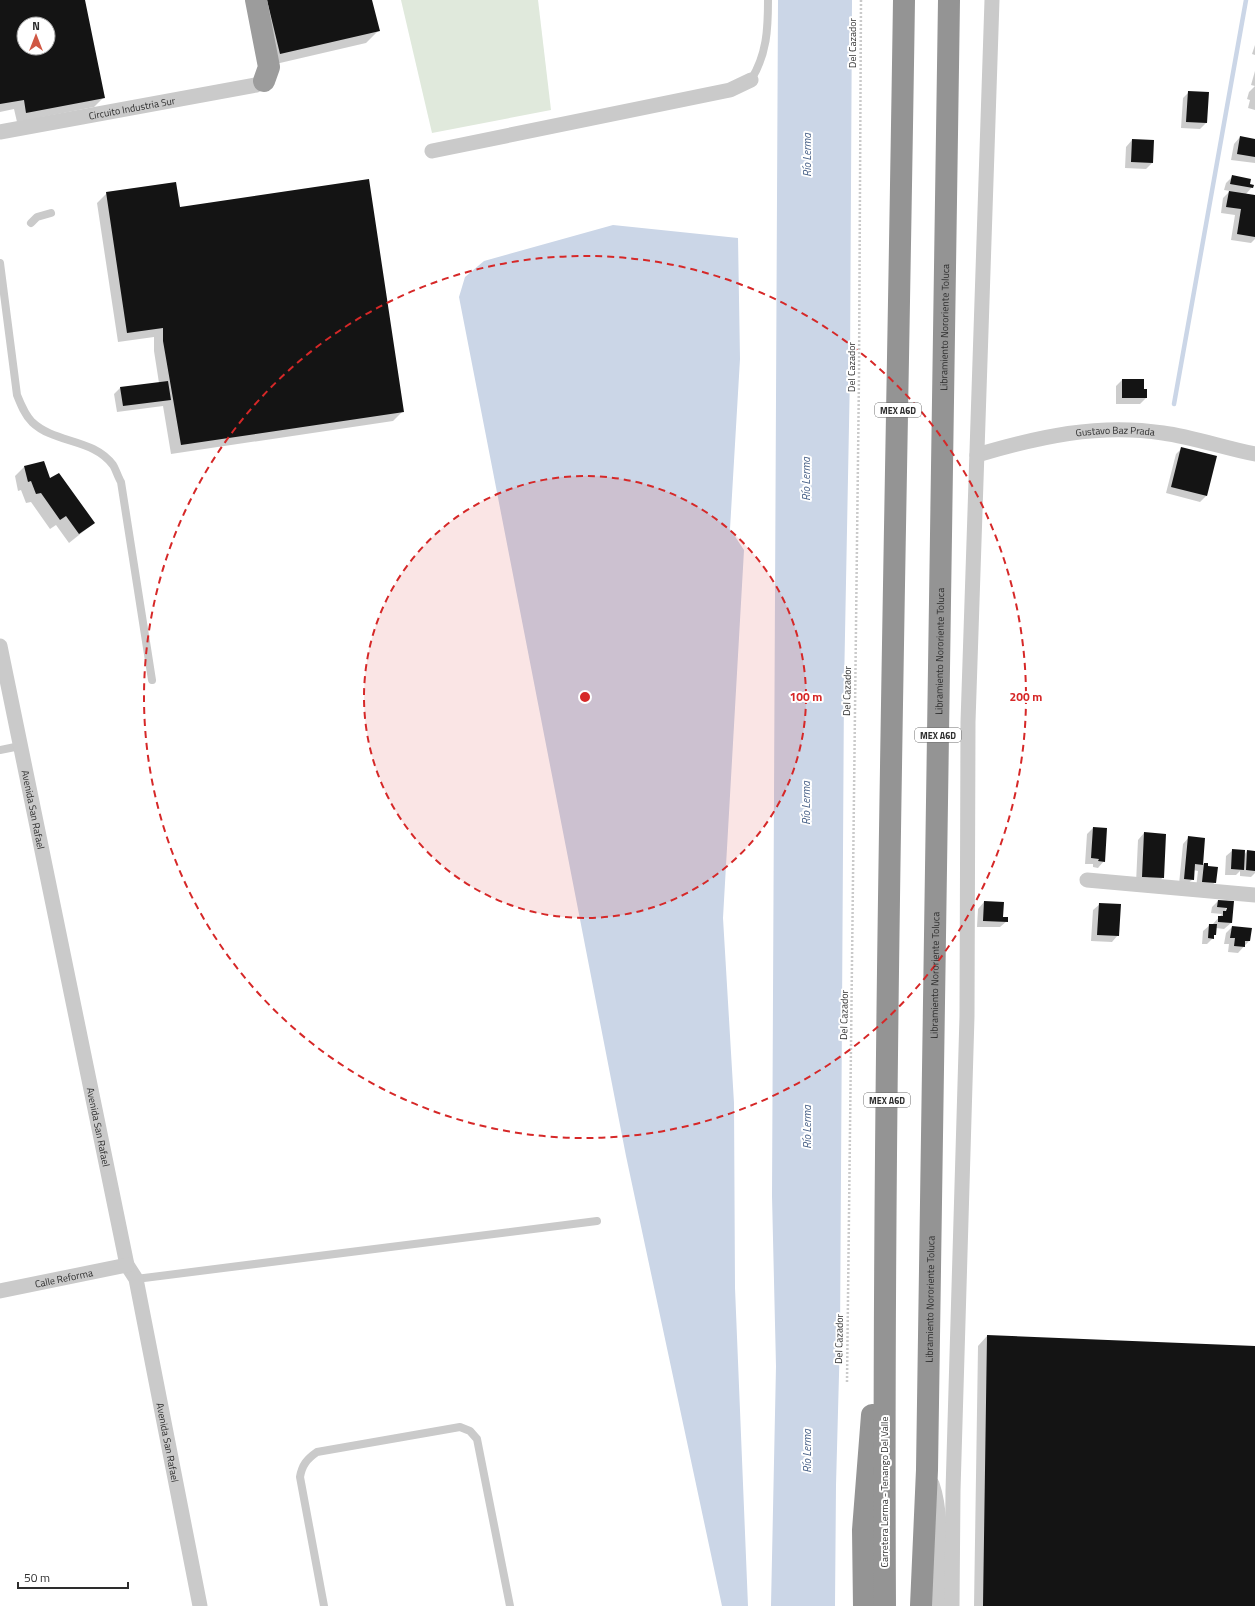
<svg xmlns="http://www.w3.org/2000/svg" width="1255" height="1606" viewBox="0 0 1255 1606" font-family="'Titillium Web',sans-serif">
  <rect width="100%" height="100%" fill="#fff"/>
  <path fill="#e0e9dc" d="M 401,0 L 538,0 L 551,110 L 432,133 Z"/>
  <path fill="#cbd6e7" d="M 778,0 L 852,0 L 850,373 L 844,687 L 840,1338 L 836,1485 L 835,1606 L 771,1606 L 776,1366 L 772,1196 Z
    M 613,225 L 738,238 L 740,359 L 730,529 L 744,550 L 723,918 L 734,1103 L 735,1288 L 748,1606 L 722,1606 L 626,1156 L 459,297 L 465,277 L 484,261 Z"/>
  <path fill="#0003" fill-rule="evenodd" d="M 0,0 L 84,0 L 104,97 L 94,107 L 17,122 L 14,109 L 0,112 ZM 24,24 L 48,24 L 48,48 L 24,48 Z
    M 252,0 L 371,0 L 379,30 L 366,43 L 267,66 Z
    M 1255,45 L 1255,55 L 1252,54 Z
    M 1255,71 L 1255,110 L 1248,108 L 1250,100 L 1247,99 L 1249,92 L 1255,86 L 1251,85 Z
    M 1189,92 L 1208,93 L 1206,123 L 1200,129 L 1181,128 L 1183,98 Z
    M 1240,137 L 1255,140 L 1255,163 L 1231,160 L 1234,144 Z
    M 1132,140 L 1152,163 L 1146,169 L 1125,168 L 1126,147 Z
    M 1232,177 L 1253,186 L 1246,194 L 1255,196 L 1255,239 L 1251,243 L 1231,240 L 1235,215 L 1221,213 L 1223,198 L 1230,191 L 1224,190 L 1226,183 Z
    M 107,193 L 179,208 L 403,411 L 393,421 L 171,454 L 163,406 L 117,412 L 114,394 L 120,388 L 159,383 L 154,351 L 154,337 L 118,342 L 97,203 Z
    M 1122,380 L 1143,390 L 1146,398 L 1140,404 L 1116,404 L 1116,386 Z
    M 1182,448 L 1206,496 L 1200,502 L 1166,493 L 1176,454 Z
    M 24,467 L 50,479 L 94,523 L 69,543 L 56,525 L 50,529 L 31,502 L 26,503 L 21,490 L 18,491 L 15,476 Z
    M 1093,828 L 1104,861 L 1098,868 L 1093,867 L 1093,864 L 1085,864 L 1087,834 Z
    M 1144,833 L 1163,877 L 1157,884 L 1136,883 L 1138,840 Z
    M 1189,837 L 1202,864 L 1207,864 L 1207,867 L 1215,882 L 1209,889 L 1196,888 L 1198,871 L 1193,870 L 1193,879 L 1186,885 L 1179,884 L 1183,844 Z
    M 1233,850 L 1244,855 L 1247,851 L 1255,852 L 1255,850 L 1255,873 L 1251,877 L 1240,876 L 1240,871 L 1236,875 L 1225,875 L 1226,856 Z
    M 1218,901 L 1233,902 L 1231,923 L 1224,929 L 1216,928 L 1213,938 L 1207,944 L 1202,944 L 1203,931 L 1210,925 L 1212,925 L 1222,914 L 1211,913 L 1212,907 ZM 1226,907 L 1228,907 L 1225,916 Z
    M 984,902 L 1007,921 L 1000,927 L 977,927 L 978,909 Z
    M 1100,904 L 1118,935 L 1112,942 L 1091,941 L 1093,910 Z
    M 1232,927 L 1249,941 L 1238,953 L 1228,952 L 1229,944 L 1224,944 L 1226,933 Z
    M 987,1336 L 1255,1347 L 1255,1606 L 974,1606 L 978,1346 Z"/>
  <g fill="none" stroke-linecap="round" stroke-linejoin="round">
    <path stroke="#cbd6e7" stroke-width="4.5" d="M 1174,404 L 1246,0"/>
  </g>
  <path fill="#141414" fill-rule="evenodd" d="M 0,0 L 85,0 L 105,98 L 26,113 L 24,100 L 0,104 ZM 24,24 L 48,24 L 48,48 L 24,48 Z
    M 267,0 L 372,0 L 380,31 L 280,54 Z
    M 1188,91 L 1209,92 L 1207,123 L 1186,122 Z
    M 1240,136 L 1255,139 L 1255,157 L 1237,154 Z
    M 1132,139 L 1154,140 L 1153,163 L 1131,162 Z
    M 1232,175 L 1251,179 L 1250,184 L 1254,185 L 1253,188 L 1230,184 Z
    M 369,179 L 404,412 L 181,445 L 163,341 L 163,328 L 127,333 L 106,192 L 176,182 L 180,207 Z
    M 1229,191 L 1255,195 L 1255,237 L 1237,234 L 1241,209 L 1226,207 Z
    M 1122,379 L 1144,379 L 1144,389 L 1147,389 L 1147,398 L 1122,398 Z
    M 168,381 L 171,400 L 123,406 L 120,387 Z
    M 1181,447 L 1217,456 L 1207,496 L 1171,487 Z
    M 44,461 L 50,478 L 59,473 L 95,523 L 79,534 L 66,516 L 60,520 L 41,493 L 36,494 L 31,481 L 28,482 L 24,466 Z
    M 1093,827 L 1107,828 L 1105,862 L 1098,861 L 1099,859 L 1091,858 Z
    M 1144,832 L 1166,834 L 1164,878 L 1142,877 Z
    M 1188,836 L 1205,838 L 1203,865 L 1195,864 L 1194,880 L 1184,879 Z
    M 1232,849 L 1245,850 L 1244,870 L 1231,869 Z
    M 1247,850 L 1255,851 L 1255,871 L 1246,870 Z
    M 1204,863 L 1208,863 L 1208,866 L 1218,867 L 1216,883 L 1202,882 Z
    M 1218,900 L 1234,901 L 1232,923 L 1218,922 L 1218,916 L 1223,916 L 1223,911 L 1226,911 L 1227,908 L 1217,907 Z
    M 984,901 L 1004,902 L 1003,917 L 1008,917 L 1008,922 L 983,921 Z
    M 1099,903 L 1121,904 L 1119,936 L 1097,935 Z
    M 1209,924 L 1217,924 L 1216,935 L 1214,935 L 1214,939 L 1208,938 Z
    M 1232,926 L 1252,928 L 1250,941 L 1245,941 L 1245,947 L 1234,946 L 1235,938 L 1230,938 Z
    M 987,1335 L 1255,1346 L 1255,1606 L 983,1606 Z"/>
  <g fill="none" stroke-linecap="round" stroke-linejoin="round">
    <path stroke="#cacaca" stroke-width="2.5" stroke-dasharray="2 2" stroke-linecap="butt" d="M 847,1382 L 859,375 L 861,0"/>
    <path stroke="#cacaca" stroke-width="8" d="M 751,80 C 767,54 768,29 768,0
      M 31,223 L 37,217 L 51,213
      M 0,263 L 17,395 C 21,405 25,415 32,422 C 55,444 93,438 113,465 C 116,470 118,477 121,482 L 152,680
      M 0,750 L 20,746
      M 136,1279 L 597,1221
      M 324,1606 L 300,1477 C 302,1465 307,1459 317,1452 L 460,1427 L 470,1431 L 477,1439 L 510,1606"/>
    <g stroke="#cacaca" stroke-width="15">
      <path id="s1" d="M 0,132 L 256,85 L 264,81"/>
      <path d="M 432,151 L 730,90 L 751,80"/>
      <path id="s2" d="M 977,455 C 1038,437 1098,423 1163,433 C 1193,437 1224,448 1255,454"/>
      <path id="s3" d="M 0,646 L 127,1265 L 136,1279 L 200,1606"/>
      <path d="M 1087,880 L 1255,895"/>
      <path id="s4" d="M 0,1291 L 127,1265"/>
      <path d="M 932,1484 C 944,1518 938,1569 939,1606"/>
      <path d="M 952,1606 L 953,1491 L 967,1016 L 968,722 L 992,0"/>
    </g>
    <path stroke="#9c9c9c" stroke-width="22" d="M 256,0 L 269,67 L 264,81"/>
    <g stroke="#949494" stroke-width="22">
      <path d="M 864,1606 L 863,1530 L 872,1415"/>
      <path d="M 885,1606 C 882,1071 896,535 904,0"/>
      <path id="s5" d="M 921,1606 L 927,1470 L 949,0"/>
    </g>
  </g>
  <circle cx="585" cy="697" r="221" fill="#d62828" fill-opacity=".12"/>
  <g fill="none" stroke="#d62828" stroke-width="2" stroke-dasharray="7 5">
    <circle cx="585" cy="697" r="221"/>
    <circle cx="585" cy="697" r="441"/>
  </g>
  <g text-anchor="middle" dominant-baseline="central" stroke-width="4" stroke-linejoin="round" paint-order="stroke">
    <g fill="#fff" stroke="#6c6c6c" stroke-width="1">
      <rect x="875" y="403" width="46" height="14" rx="3"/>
      <rect x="915" y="728" width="46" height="14" rx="3"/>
      <rect x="864" y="1093" width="46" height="14" rx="3"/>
    </g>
    <g font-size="9" font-weight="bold" fill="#2d2d2d">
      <text x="898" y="410">MEX A6D</text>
      <text x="938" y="735">MEX A6D</text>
      <text x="887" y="1100">MEX A6D</text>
    </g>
    <g font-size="10" fill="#2d2d2d" stroke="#fff">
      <text transform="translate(852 43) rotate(-90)">Del Cazador</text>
      <text stroke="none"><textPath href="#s1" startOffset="134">Circuito Industria Sur</textPath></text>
      <text stroke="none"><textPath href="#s5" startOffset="1279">Libramiento Nororiente Toluca</textPath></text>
      <text transform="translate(851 367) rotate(-90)">Del Cazador</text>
      <text stroke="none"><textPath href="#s2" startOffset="141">Gustavo Baz Prada</textPath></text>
      <text stroke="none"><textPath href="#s5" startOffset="955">Libramiento Nororiente Toluca</textPath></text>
      <text transform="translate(847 691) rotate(-89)">Del Cazador</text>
      <text stroke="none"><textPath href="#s3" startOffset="167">Avenida San Rafael</textPath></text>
      <text stroke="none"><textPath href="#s5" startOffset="631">Libramiento Nororiente Toluca</textPath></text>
      <text transform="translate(844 1015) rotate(-89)">Del Cazador</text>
      <text stroke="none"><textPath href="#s3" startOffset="491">Avenida San Rafael</textPath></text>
      <text stroke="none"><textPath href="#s4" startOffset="65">Calle Reforma</textPath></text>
      <text stroke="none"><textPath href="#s5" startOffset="307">Libramiento Nororiente Toluca</textPath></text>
      <text transform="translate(839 1339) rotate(-89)">Del Cazador</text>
      <text stroke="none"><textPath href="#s3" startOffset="815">Avenida San Rafael</textPath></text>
      <text transform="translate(884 1492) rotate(-90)">Carretera Lerma - Tenango Del Valle</text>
    </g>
    <g font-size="11" font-style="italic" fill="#455e85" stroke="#fff">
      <text transform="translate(807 155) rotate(-90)">Río Lerma</text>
      <text transform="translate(806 479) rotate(-90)">Río Lerma</text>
      <text transform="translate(806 803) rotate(-90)">Río Lerma</text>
      <text transform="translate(807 1127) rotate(-90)">Río Lerma</text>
      <text transform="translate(807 1451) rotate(-90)">Río Lerma</text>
    </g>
  </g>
  <circle cx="585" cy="697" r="6" fill="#d62828" stroke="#fff" stroke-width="2"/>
  <g font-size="12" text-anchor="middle" font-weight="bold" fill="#d62828" stroke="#fff" stroke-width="4" stroke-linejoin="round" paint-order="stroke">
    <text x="806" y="701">100 m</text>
    <text x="1026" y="701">200 m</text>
  </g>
  <g transform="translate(36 36)"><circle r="19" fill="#ffffff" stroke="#ababab"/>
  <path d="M0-3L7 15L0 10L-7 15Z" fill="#d05844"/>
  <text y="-6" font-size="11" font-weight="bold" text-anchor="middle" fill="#2d2d2d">N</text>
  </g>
  <path d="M18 1582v6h110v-6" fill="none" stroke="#2d2d2d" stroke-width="2"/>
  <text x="24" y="1582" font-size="12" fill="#2d2d2d" stroke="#ffffff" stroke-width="3" paint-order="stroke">50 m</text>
</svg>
